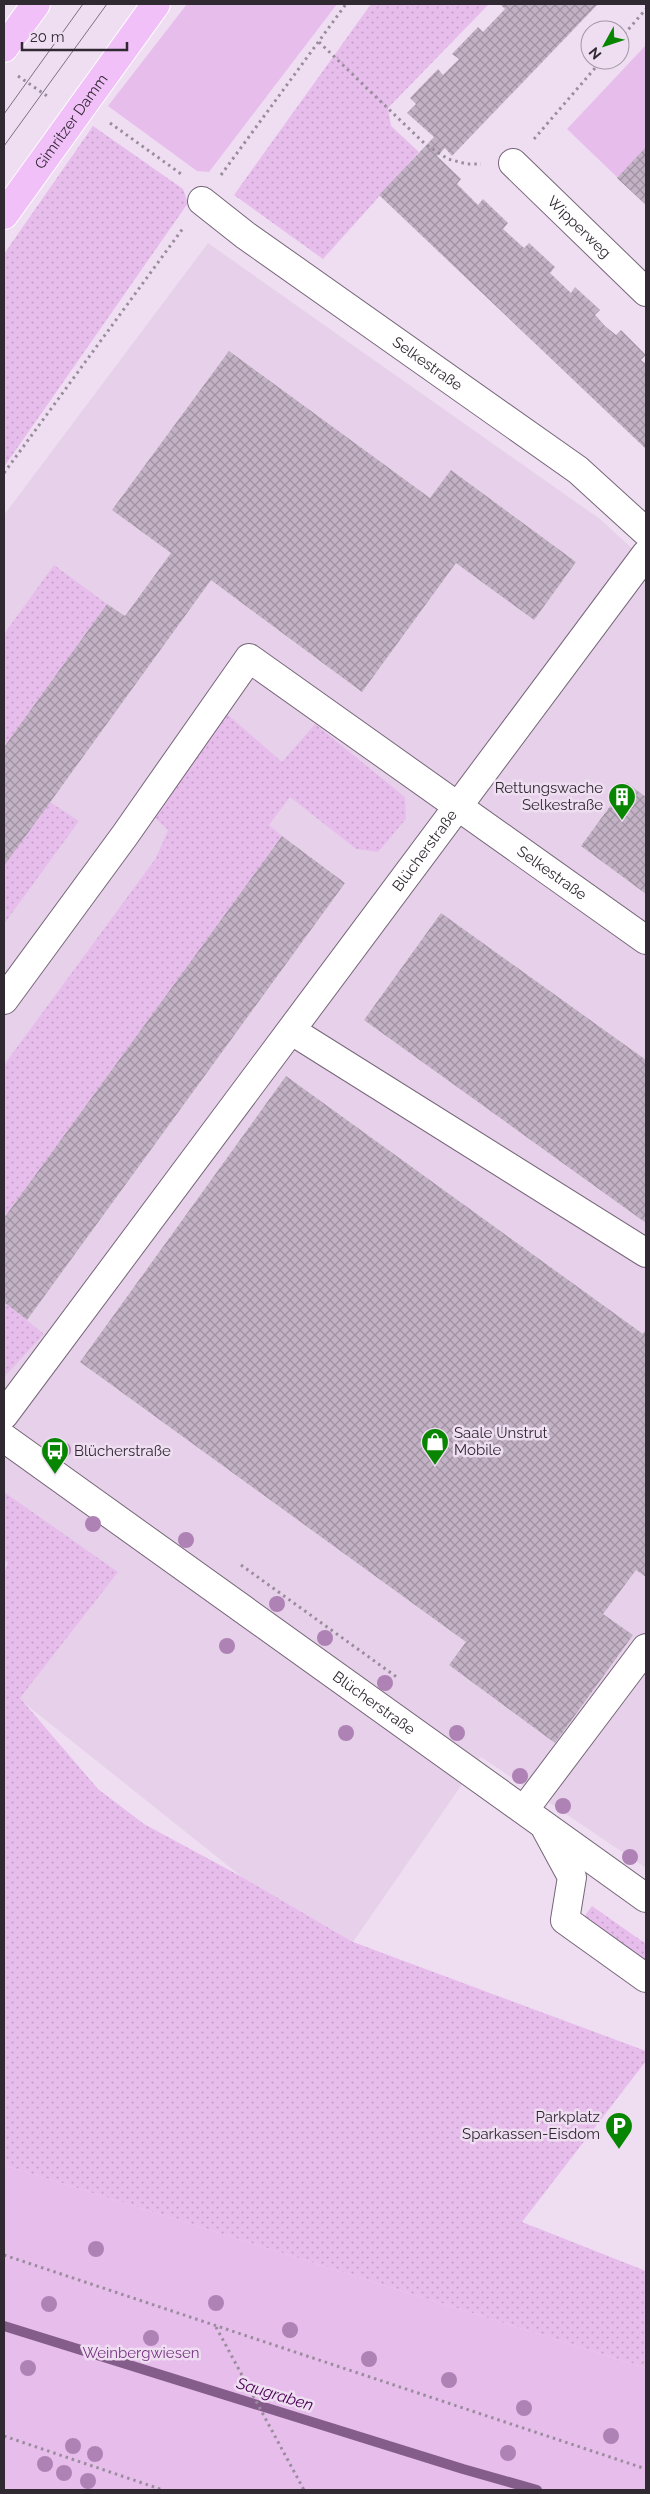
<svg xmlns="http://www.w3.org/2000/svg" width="650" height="2494" viewBox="0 0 650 2494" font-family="Raleway,sans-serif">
  <defs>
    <pattern id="grass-dots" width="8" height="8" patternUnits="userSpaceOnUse" patternTransform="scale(1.25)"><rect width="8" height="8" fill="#e7bdec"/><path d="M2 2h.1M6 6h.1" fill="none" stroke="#c6a2cb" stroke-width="1.8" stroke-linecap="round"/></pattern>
    <pattern id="building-cross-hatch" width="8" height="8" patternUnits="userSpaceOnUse" patternTransform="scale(1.25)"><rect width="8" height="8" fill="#c3b2c5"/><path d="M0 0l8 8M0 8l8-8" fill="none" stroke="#9f91a1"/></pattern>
  </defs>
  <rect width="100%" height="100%" fill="#efdef2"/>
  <path fill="#e7d1ea" d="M 208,243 L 600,519 L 646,561 L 646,1868 L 481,1757 L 353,1942 L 242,1877 L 4,1687 L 4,515 Z"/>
  <path fill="url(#grass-dots)" d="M 371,4 L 489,4 L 388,108 L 391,126 L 419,152 L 323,259 L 234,195 Z
    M 93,126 L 183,189 L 188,203 L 4,467 L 4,254 Z
    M 54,565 L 107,604 L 4,747 L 4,634 Z
    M 227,714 L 282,762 L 315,724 L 405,797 L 406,819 L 378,852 L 356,849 L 290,797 L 269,825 L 282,836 L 4,1218 L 4,1065 L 156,858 L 168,830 L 154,817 Z
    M 50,802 L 79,821 L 4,924 L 4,866 Z
    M 4,1302 L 44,1334 L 4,1377 Z
    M 4,1492 L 118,1572 L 20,1698 L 98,1789 L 144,1824 L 242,1877 L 353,1942 L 646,2051 L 646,2061 L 522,2222 L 646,2271 L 646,2368 L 4,2165 L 4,1573 L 8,1563 L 4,1559 Z
    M 592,1906 L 646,1944 L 646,1967 L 583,1918 Z"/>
  <path fill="#e7bdec" d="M 187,4 L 337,4 L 209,172 L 197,171 L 108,106 Z
    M 646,45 L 646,205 L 567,129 Z
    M 4,2165 L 646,2368 L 646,2490 L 4,2490 Z"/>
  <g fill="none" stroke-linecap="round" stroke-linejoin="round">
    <path stroke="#855d8b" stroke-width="10" d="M 4,2326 L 463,2469 L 537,2490"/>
  </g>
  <path fill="url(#building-cross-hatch)" d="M 500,4 L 598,4 L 452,156 L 445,148 L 437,156 L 461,179 L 457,184 L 478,205 L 483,199 L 508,223 L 503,229 L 524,248 L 529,243 L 555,267 L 550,273 L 571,293 L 575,287 L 600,310 L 595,315 L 605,326 L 616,335 L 621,330 L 646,355 L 641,360 L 646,364 L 646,449 L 379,195 L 434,137 L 407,113 L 416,104 L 410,98 L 438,69 L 443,75 L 459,59 L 452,54 L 478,27 L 483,32 L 505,9 Z
    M 646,147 L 646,205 L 617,178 Z
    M 229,351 L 430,498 L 451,470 L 576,562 L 534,620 L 456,563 L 362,692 L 211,580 L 4,866 L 4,747 L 107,604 L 125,616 L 171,553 L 112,510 Z
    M 627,783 L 646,797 L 646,894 L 581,846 Z
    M 282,836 L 345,883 L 27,1320 L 4,1302 L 4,1218 Z
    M 441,913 L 646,1060 L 646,1223 L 364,1020 Z
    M 286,1076 L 643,1334 L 646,1329 L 646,1577 L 636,1570 L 603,1614 L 633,1635 L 555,1743 L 449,1665 L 466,1642 L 80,1362 Z"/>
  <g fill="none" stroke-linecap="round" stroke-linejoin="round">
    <defs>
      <g id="minor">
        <path id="s1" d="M 513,163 L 646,292"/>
        <path id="s2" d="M 202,201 L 245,235 L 578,470 L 646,532"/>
        <path id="s3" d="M 4,1000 L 125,835 L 249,658 L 646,940"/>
        <path d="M 292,1031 L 646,1253"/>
        <path id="s4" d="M 4,1415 L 646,554"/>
        <path id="s5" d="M 4,1438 L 646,1898"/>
        <path d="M 524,1810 L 646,1648"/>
        <path d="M 546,1829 L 572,1877 L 565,1920 L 646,1978"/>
      </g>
      <g id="major">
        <path d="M 4,48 L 36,4"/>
        <path id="s6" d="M 4,215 L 156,4"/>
      </g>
    </defs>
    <use href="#minor" stroke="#766678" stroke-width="30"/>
    <use href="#major" stroke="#fff" stroke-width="30"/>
    <path stroke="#998d9b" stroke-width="3" stroke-dasharray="2.5 4" stroke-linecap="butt" d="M 620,39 L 646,9
      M 319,42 L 425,144 L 448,159 L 467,164 L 481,164
      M 18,76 L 50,98
      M 110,123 L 184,176
      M 534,139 L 602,60
      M 221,175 L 346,4
      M 4,473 L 184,227
      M 241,1565 L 398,1678
      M 4,2255 L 646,2469
      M 216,2327 L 304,2490
      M 4,2436 L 163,2490"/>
    <use href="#minor" stroke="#fff" stroke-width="28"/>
    <use href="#major" stroke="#f1c0f8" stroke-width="28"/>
    <path stroke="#7c717d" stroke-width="1" d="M 4,114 L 83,4
      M 4,146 L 107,4"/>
  </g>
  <g fill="#ae82b4">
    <circle cx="63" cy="1450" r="8"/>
    <circle cx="93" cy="1524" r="8"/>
    <circle cx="186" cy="1540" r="8"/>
    <circle cx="277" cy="1604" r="8"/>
    <circle cx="325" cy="1638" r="8"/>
    <circle cx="227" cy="1646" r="8"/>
    <circle cx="385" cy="1683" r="8"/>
    <circle cx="346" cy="1733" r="8"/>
    <circle cx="457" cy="1733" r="8"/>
    <circle cx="520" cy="1776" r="8"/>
    <circle cx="563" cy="1806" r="8"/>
    <circle cx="630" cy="1857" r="8"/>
    <circle cx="96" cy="2249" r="8"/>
    <circle cx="216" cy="2303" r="8"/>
    <circle cx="49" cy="2304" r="8"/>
    <circle cx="290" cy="2330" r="8"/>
    <circle cx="151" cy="2338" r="8"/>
    <circle cx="369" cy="2359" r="8"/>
    <circle cx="28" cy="2368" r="8"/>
    <circle cx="449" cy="2380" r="8"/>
    <circle cx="524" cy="2408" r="8"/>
    <circle cx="611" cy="2436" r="8"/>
    <circle cx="73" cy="2446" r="8"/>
    <circle cx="508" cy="2453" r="8"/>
    <circle cx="95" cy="2454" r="8"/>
    <circle cx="45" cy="2464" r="8"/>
    <circle cx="64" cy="2473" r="8"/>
    <circle cx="88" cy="2481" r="8"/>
  </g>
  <defs>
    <symbol id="building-pin" viewBox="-11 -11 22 30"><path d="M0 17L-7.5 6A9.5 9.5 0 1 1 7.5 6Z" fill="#088501" stroke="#efdef2"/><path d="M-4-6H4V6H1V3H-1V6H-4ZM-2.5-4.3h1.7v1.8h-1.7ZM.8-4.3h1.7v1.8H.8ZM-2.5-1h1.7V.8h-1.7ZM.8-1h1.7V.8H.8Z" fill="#fff"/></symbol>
    <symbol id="shop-pin" viewBox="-11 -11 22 30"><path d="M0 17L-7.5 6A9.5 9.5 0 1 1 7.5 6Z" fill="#088501" stroke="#efdef2"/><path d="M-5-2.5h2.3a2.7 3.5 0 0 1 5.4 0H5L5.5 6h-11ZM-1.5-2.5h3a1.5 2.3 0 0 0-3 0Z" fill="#fff"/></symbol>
    <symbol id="bus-pin" viewBox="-11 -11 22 30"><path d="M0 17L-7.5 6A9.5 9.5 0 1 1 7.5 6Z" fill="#088501" stroke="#efdef2"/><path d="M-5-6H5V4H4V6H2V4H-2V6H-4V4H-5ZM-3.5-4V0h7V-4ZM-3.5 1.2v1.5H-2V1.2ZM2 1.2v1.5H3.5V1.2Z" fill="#fff"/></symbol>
    <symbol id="parking-pin" viewBox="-11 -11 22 30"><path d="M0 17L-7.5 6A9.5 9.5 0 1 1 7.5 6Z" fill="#088501" stroke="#efdef2"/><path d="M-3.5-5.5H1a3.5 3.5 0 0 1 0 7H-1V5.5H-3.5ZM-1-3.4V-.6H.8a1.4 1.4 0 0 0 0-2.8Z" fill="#fff"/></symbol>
  </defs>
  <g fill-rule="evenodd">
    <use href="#building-pin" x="606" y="781" width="32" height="43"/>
    <use href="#shop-pin" x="419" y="1426" width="32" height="43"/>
    <use href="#bus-pin" x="39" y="1435" width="32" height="43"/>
    <use href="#parking-pin" x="603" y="2110" width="32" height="43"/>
  </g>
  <g text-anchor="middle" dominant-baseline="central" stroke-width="5" stroke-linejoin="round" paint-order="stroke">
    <g font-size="15" fill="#302931" stroke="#efdef2">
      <text stroke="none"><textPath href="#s6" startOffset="115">Gimritzer Damm</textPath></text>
      <text stroke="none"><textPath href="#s1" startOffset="92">Wipperweg</textPath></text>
      <text stroke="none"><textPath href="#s2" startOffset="278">Selkestraße</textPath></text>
      <text stroke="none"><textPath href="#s4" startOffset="704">Blücherstraße</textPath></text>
      <text stroke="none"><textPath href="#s3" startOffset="792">Selkestraße</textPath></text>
      <text stroke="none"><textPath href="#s5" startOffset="455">Blücherstraße</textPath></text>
    </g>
    <g font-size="15" fill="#302931" stroke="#efdef2" text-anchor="end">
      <text x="603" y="788">Rettungswache<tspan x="603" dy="17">Selkestraße</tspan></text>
      <text x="454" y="1433" text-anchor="start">Saale Unstrut<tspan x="454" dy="17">Mobile</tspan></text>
      <text x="74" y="1451" text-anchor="start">Blücherstraße</text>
      <text x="600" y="2117">Parkplatz<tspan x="600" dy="17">Sparkassen-Eisdom</tspan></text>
    </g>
    <g font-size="15" fill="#783682" stroke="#efdef2">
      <text x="141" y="2353">Weinbergwiesen</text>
    </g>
    <g font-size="16" font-style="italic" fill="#490053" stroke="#efdef2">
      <text transform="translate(275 2394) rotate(17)">Saugraben</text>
    </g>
  </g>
  <rect width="650" height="2494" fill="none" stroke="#302931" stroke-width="10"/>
  <g transform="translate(605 45) rotate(230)"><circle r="24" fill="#efdef2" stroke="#a396a5"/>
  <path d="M0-4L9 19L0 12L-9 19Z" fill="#088501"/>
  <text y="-8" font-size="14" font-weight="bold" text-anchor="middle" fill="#302931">N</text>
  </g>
  <path d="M22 42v8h105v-8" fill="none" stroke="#302931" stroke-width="2.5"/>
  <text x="30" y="42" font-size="15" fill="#302931" stroke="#efdef2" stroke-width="4" paint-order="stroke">20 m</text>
</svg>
